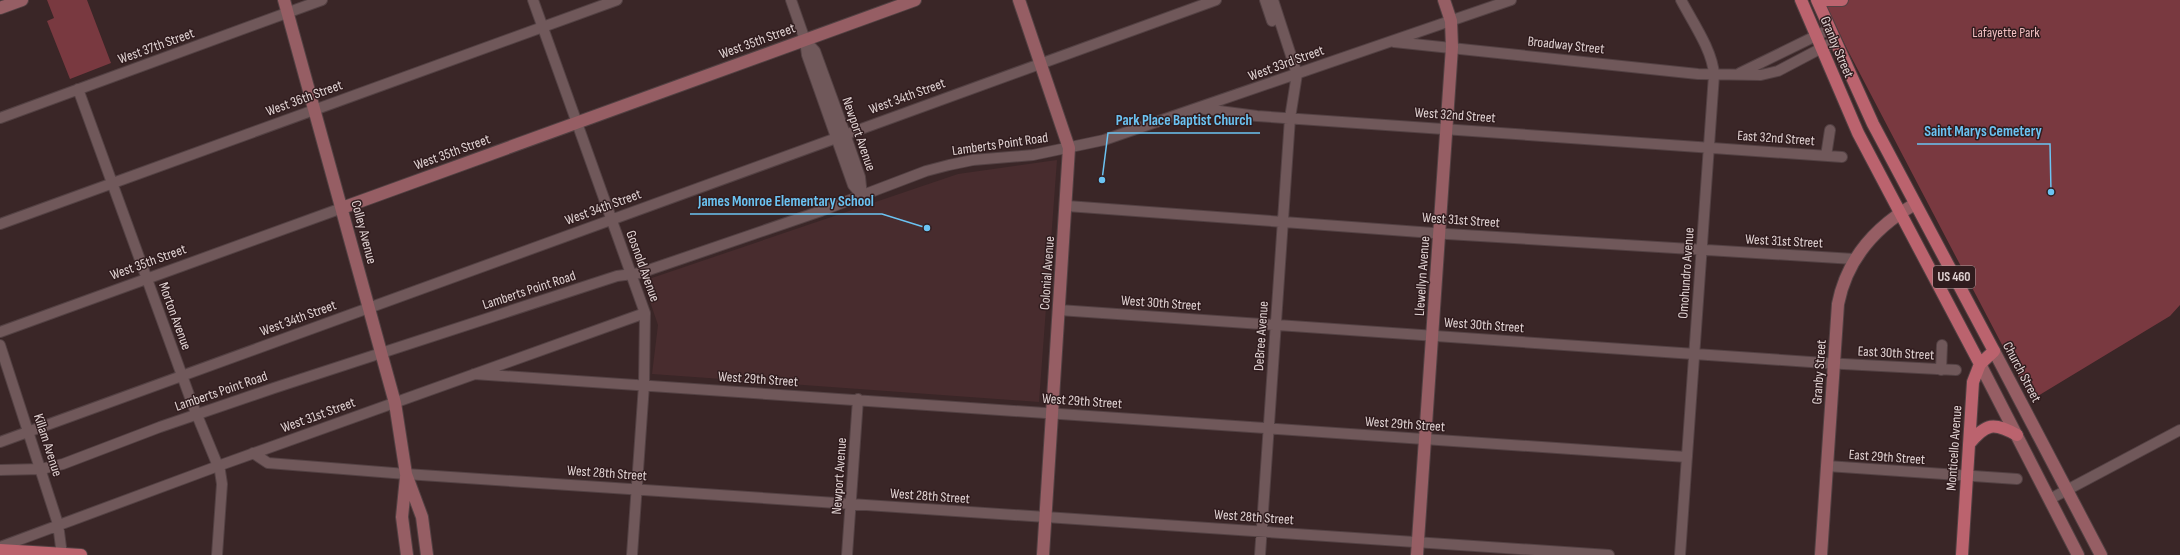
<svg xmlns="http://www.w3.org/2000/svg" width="2180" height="555" viewBox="0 0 2180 555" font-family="'Sofia Sans Condensed',sans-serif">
  <rect width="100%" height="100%" fill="#3a2627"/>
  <path fill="#482c2e" d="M 1057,160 L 1039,402 L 652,374 L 658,325 L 643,281 L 958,174 Z"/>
  <path fill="#793940" d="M 47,0 L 87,0 L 111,63 L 70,79 L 47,21 L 54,18 Z
    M 1824,0 L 2180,0 L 2180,305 L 2170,316 L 2031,400 L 1847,49 Z"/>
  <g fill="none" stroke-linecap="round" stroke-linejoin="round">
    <defs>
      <path id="street" d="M 533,0 L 645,313 L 644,385 L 632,555
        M 791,0 L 805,40 L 807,55 L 853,185 L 862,196
        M 1265,0 L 1272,21
        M 805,40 L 815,51 L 843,128 L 860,177 L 862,196
        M 1394,42 L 1698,74 L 1761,75 L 1778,71 L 1835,41
        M 1740,73 L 1830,29
        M 78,89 L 192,403 L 220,471 L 222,484 L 217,555
        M 1204,109 L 1257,116 L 1842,157
        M 0,118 L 322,0
        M 1826,156 L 1830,130
        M 1067,206 L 1447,234 L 1854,259
        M 0,224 L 617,0
        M 1059,310 L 1825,363 L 1956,370
        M 0,332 L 342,208
        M 0,345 L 58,524 L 62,555
        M 1941,370 L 1942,345
        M 474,374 L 1687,457
        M 0,442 L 1216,0
        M 253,453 L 268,463 L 406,474 L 1609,555
        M 1827,466 L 2017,479
        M 0,470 L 41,469 L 63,464 L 160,427 L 274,388 L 617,276 L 640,273 L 821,211 L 926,171 L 949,165 L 973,160 L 1033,155 L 1104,140 L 1511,0
        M 2050,499 L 2180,430
        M 0,547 L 218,466 L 645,313
        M 847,555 L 858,399
        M 1260,555 L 1290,118 L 1297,74 L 1273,0
        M 1680,555 L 1714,75 C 1713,51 1692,21 1681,0"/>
      <path id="secondary" d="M 284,0 L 395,403 L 406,474 L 422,517 L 427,555
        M 1019,0 L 1069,148 L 1043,555
        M 0,8 L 22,0
        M 342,208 L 915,0
        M 1994,351 L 2101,555
        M 1980,364 L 2078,555
        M 406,477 L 402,517 L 407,555
        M 1417,555 L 1452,47 L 1451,21 L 1444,0
        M 1821,555 L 1838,304 C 1847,258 1875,227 1915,204"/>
      <path id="primary" d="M 1801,0 L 1858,133 L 1980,364
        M 1817,0 L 1873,124 L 1994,351 L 1980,364 L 1973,382 L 1962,555
        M 1823,0 L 1842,0
        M 1969,444 C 1986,423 1994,422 2017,435
        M 0,550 L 81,555"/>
    </defs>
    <use href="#street" stroke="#534143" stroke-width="12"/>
    <use href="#secondary" stroke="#534143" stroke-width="14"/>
    <use href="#primary" stroke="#534143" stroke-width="14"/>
    <use href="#street" stroke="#70585a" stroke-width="10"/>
    <use href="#secondary" stroke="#965e64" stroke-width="12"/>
    <use href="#primary" stroke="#bb636e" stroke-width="12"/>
  </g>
  <g text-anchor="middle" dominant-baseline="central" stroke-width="3" stroke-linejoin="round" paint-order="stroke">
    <rect fill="#301c1e" stroke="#ac9c9d" stroke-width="1" x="1933" y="266" width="42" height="22" rx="3"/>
    <g font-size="13" font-weight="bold" fill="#e1d3d3">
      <text x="1954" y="277">US 460</text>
    </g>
    <g font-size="14" fill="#f1bfc1" stroke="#301c1e">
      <text x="2006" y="32">Lafayette Park</text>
    </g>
    <g font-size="14" fill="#e1d3d3" stroke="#301c1e">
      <text transform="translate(757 41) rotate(-20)">West 35th Street</text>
      <text transform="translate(1566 45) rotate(6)">Broadway Street</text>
      <text transform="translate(156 46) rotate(-20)">West 37th Street</text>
      <text transform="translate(1837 47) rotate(67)">Granby Street</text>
      <text transform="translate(1286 63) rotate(-20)">West 33rd Street</text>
      <text transform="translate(907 96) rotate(-20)">West 34th Street</text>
      <text transform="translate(304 98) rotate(-20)">West 36th Street</text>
      <text transform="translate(1455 115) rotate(4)">West 32nd Street</text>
      <text transform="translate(859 134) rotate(71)">Newport Avenue</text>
      <text transform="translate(1776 138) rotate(4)">East 32nd Street</text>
      <text transform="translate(1000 144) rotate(-8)">Lamberts Point Road</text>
      <text transform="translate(452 152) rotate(-20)">West 35th Street</text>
      <text transform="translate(603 207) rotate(-20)">West 34th Street</text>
      <text transform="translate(1461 220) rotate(4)">West 31st Street</text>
      <text transform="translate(364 232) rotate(75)">Colley Avenue</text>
      <text transform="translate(1784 241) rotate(3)">West 31st Street</text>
      <text transform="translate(148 262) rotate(-20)">West 35th Street</text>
      <text transform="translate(643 266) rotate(70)">Gosnold Avenue</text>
      <text transform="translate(1047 273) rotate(-86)">Colonial Avenue</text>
      <text transform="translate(1686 273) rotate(-86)">Omohundro Avenue</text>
      <text transform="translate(1422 276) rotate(-86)">Llewellyn Avenue</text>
      <text transform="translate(529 290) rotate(-18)">Lamberts Point Road</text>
      <text transform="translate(1161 303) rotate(4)">West 30th Street</text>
      <text transform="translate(175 316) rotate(70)">Morton Avenue</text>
      <text transform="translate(298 318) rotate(-20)">West 34th Street</text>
      <text transform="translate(1484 325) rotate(4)">West 30th Street</text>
      <text transform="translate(1261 336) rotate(-86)">DeBree Avenue</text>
      <text transform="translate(1896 353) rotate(3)">East 30th Street</text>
      <text transform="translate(1819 372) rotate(-86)">Granby Street</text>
      <text transform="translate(2022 372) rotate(62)">Church Street</text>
      <text transform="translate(758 379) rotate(4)">West 29th Street</text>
      <text transform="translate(221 391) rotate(-19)">Lamberts Point Road</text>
      <text transform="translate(1082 401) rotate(4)">West 29th Street</text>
      <text transform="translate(318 415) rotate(-20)">West 31st Street</text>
      <text transform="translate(1405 424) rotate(4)">West 29th Street</text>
      <text transform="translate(48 445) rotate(72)">Killam Avenue</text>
      <text transform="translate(1954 448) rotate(-86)">Monticello Avenue</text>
      <text transform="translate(1887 457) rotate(4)">East 29th Street</text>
      <text transform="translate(607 473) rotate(4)">West 28th Street</text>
      <text transform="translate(839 476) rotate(-86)">Newport Avenue</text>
      <text transform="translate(930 496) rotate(4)">West 28th Street</text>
      <text transform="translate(1254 517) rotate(4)">West 28th Street</text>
    </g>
  </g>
  <path fill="none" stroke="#6bc3f2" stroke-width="1.5" d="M1102 180L1108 133H1260M2051 192L2050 144H1917M927 228L882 214H690"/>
  <g fill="#6bc3f2" stroke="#301c1e" stroke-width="1.5">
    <circle cx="1102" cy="180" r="4"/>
    <circle cx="2051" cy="192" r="4"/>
    <circle cx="927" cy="228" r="4"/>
  </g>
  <g font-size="15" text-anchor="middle" font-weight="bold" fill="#6bc3f2" stroke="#301c1e" stroke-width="3" stroke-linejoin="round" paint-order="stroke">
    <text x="1184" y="125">Park Place Baptist Church</text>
    <text x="1983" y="136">Saint Marys Cemetery</text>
    <text x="786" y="206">James Monroe Elementary School</text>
  </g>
</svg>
